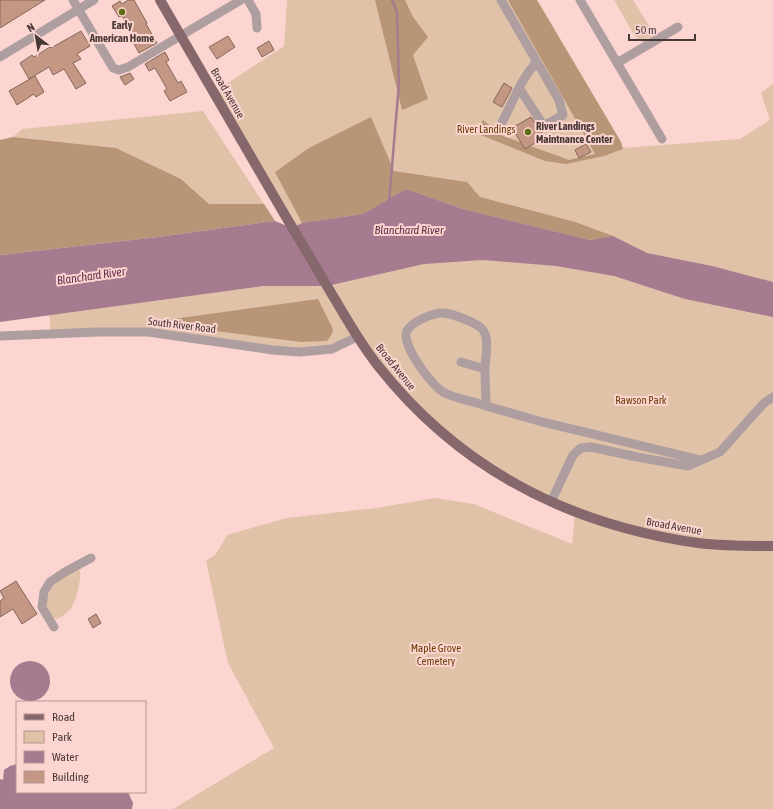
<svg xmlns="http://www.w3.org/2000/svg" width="773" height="809" viewBox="0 0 773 809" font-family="'Asap Condensed',sans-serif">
  <rect width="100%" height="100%" fill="#fcd5d0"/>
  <path fill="#e0c2a8" d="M 287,0 L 537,0 L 621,142 L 623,148 L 740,139 L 770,120 L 761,93 L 773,84 L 773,809 L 173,809 L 274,748 L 228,663 L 206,561 L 216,554 L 227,535 L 287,518 L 376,508 L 435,498 L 474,504 L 572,544 L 575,513 L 488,467 L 426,419 L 357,337 L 332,349 L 300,352 L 148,332 L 51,334 L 47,282 L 303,245 L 214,92 L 284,46 Z
    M 614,0 L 633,0 L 653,32 L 651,37 L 642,42 L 634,35 Z
    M 203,111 L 264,204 L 209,204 L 181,179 L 116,148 L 13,137 L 22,129 Z
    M 77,569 L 80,571 C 81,578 79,583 78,590 C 75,604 70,614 56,619 C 50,615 47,610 47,603 C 47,586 63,577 77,569 Z"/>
  <path fill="#b79576" d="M 375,0 L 405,0 L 413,17 L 428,37 L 413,55 L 428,99 L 402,110 Z
    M 508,0 L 537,0 L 621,142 L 623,149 L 604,156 L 566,164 L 545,161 L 476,133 L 483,120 L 503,136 L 569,160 L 595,154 Z
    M 371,117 L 394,171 L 467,182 L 480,197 L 575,222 L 613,236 L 590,240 L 463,209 L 406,189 L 363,214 L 302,223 L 275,172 L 309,148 Z
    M 13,137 L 116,148 L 181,179 L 209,204 L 264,204 L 275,221 L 158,237 L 0,255 L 0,140 Z
    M 318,299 L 333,329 L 332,334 L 327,341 L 301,342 L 201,329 L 172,327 L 173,319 Z"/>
  <path fill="#a67b8f" d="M 406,189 L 463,209 L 590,240 L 613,236 L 647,253 L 712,266 L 773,282 L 773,317 L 685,299 L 614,276 L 556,266 L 483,260 L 424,264 L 327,286 L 263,286 L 0,322 L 0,255 L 158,237 L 275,221 L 292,228 L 302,223 L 363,214 Z
    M10 681a20 20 0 1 1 40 0a20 20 0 1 1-40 0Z
    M 17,764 L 17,792 L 128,792 L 133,803 L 132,809 L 0,809 L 0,779 L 3,780 L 4,770 L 10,766 Z"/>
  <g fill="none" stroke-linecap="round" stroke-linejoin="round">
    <path stroke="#a67b8f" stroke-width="2.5" d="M 389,202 L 399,83 L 397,12 L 392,0"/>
  </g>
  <path fill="#c39784" stroke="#85675a" d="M 0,0 L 45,0 L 0,28 Z
    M 128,0 L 134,0 L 147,23 L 146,24 L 157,43 L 139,53 L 133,42 L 136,40 L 122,16 L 119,17 L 112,6 L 120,1 L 122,4 Z
    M 81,31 L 90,46 L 77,54 L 81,59 L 73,63 L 86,83 L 76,89 L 64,69 L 53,75 L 49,67 L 29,79 L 20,63 L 32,55 L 34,57 L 50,47 L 51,48 Z
    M 228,36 L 235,47 L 217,59 L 209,47 Z
    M 269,41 L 274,50 L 262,57 L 257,48 Z
    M 165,52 L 169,60 L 166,62 L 178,83 L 181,81 L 187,92 L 170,101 L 164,91 L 167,89 L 155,68 L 149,71 L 145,64 Z
    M 130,73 L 134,79 L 125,85 L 120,77 Z
    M 35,76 L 44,92 L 36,97 L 34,94 L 17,105 L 9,91 Z
    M 504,83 L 512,88 L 502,107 L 493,102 Z
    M 531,117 L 545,137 L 525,149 L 512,128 Z
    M 586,144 L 591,152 L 579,158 L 575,150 Z
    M 16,581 L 37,614 L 22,624 L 13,609 L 0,617 L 0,601 L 4,598 L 0,591 Z
    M 96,614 L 101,623 L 93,628 L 88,619 Z"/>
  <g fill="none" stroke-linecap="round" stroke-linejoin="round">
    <path stroke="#af9ea0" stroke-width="9" d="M 73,0 L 113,68 L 119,70 L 128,67 L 241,0
      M 248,0 L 256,14 L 257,28
      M 501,0 L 559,100 L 563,115 L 544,126 L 519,88
      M 580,0 L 662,139
      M 0,57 L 94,0
      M 617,63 L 678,27
      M 500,126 C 512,105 520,79 537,62
      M 0,336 L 98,332 L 148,332 L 273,350 L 300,352 L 332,349 L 357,337
      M 461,362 L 485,369
      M 486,406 C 486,394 485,381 485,369 C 485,357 490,341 483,330 C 478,323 453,314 444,313 C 434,312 411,322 407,331 C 400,344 433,388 445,393 C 457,399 473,401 486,406 L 539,421 L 701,460
      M 551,502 L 573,455 L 581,448 L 591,447 L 637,457 L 688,466 L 720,452 L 764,403 L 773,397
      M 54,627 L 42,607 L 44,592 L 50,582 L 65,572 L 91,558"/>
    <path stroke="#85676c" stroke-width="10" d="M 160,0 C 202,72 244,145 286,217 C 303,245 319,273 336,301 C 349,323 362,346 379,367 C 460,469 570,525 698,543 C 723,546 748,546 773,546"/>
  </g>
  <g fill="#606d16" stroke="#fcd5d0" stroke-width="1.5">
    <circle cx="122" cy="12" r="4"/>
    <circle cx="528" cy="132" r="4"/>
  </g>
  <g text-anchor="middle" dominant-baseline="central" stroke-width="4" stroke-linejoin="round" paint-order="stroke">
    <g font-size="11" font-weight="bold" fill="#483836" stroke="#fcd5d0">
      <text x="122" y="25">Early<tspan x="122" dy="13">American Home</tspan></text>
      <text x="536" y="126" text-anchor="start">River Landings<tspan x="536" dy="13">Maintnance Center</tspan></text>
    </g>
    <g font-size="11" fill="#483836" stroke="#fcd5d0">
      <text transform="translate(228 93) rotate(60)">Broad Avenue</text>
      <text transform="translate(182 325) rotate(7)">South River Road</text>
      <text transform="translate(396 367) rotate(51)">Broad Avenue</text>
      <text transform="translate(674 526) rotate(10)">Broad Avenue</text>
    </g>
    <g font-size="11" fill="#6c3e07" stroke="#fcd5d0">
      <text x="486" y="129">River Landings</text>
      <text x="641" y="400">Rawson Park</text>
      <text x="436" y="648">Maple Grove<tspan x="436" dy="13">Cemetery</tspan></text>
    </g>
    <g font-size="12" font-style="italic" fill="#652d4a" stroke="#fcd5d0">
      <text x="409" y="230">Blanchard River</text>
      <text transform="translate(91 276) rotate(-8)">Blanchard River</text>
    </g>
  </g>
  <rect x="16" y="701" width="130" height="92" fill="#fcd5d0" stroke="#b49692"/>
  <rect x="24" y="714" width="20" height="6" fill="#85676c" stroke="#b49692"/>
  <text x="52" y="721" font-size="12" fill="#483836">Road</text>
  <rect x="24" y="731" width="20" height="12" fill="#e0c2a8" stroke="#b49692"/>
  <text x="52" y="741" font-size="12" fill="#483836">Park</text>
  <rect x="24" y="751" width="20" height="12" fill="#a67b8f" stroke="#b49692"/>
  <text x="52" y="761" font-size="12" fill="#483836">Water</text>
  <rect x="24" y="771" width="20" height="12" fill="#c39784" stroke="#b49692"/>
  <text x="52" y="781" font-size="12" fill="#483836">Building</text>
  <g transform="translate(36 36) rotate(329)" stroke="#fcd5d0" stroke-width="3" paint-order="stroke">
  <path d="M0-3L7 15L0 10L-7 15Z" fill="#483836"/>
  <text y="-6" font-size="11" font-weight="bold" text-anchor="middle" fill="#483836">N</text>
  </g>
  <path d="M629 34v6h66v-6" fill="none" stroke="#483836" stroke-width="2"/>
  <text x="635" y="34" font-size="12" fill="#483836" stroke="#fcd5d0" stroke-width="3" paint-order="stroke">50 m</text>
</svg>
